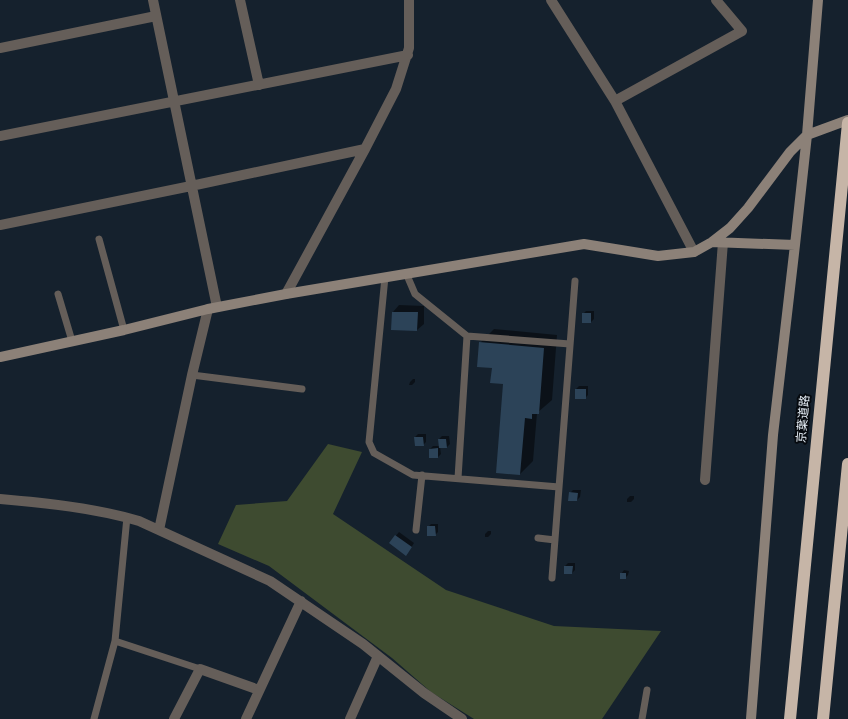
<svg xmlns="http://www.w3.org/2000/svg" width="848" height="719" viewBox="0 0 848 719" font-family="Overpass,'Noto Sans JP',sans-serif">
  <rect width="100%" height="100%" fill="#15212d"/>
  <path fill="#3e4b30" d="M 328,444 L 362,452 L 333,514 L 446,590 L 554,626 L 661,631 L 602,719 L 474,719 L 431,692 L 392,658 L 269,566 L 218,544 L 236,505 L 287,501 Z"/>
  <path fill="#0007" d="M 399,305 L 424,306 L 424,324 L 417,330 L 393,312 Z
    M 586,311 L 594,311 L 594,319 L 591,322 L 583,322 L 583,314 Z
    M 494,329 L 557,335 L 552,400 L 537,413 L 533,461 L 520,474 L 504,384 L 493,367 L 480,343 Z
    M 413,379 L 415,379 L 415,382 L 412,385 L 409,385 L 410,382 Z
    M 579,386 L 588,386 L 588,395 L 585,398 L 576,389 Z
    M 418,434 L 426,434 L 426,442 L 423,445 L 415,437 Z
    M 442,436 L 449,436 L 450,444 L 447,447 L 440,447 L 441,454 L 438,457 L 430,449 L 433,446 L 440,446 L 439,439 Z
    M 573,490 L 581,490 L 580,497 L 577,500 L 570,493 Z
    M 630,496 L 634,496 L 634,499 L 631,502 L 627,502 L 627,499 Z
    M 431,524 L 438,524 L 438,532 L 435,535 L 428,527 Z
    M 488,531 L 491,531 L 491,534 L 488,537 L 485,537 L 485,534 Z
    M 399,532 L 414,543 L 409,551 L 390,543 Z
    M 568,563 L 575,563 L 575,570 L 572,573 L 565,566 Z
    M 624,570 L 629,571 L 628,575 L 625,578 L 621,574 Z"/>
  <path fill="#2c4358" d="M 392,312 L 418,312 L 417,331 L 391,330 Z
    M 582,313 L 591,313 L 591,323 L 582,323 Z
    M 479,342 L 544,348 L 539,414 L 532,414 L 532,419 L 525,418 L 520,475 L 496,473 L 503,384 L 490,383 L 492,368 L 477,367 Z
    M 575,389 L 586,389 L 586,399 L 575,399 Z
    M 414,437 L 423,437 L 424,446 L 415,446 Z
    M 438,439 L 446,439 L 447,448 L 439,448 Z
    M 438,448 L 438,458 L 429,458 L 429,449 Z
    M 569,492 L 578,493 L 577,501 L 568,501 Z
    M 427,526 L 435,526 L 436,536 L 427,536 Z
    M 395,535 L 412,547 L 406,556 L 389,543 Z
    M 564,566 L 573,566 L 572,574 L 564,574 Z
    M 620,573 L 626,573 L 626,579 L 620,579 Z"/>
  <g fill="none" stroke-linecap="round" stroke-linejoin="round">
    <path stroke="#655e59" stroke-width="7" d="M 99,239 L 124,330
      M 406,273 L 415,294 L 467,336 L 458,478
      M 385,277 L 369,442 L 374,453 L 413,475 L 559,487
      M 58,294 L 72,341
      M 467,336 L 570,344
      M 192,375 L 302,389
      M 416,530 L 422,475
      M 538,538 L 555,540
      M 552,578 L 575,281
      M 115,641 L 200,669
      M 94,719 L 115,641 L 127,517
      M 642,719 L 647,690"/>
    <path stroke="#655e59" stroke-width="10" d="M 153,0 L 217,307
      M 240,0 L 259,85
      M 551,0 L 615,101 L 694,252
      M 0,48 L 156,16
      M 615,101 L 742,31 L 716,0
      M 0,136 L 408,55
      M 0,225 L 191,186 L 365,149
      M 286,294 L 365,149 L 396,89 L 409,48 L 409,0
      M 705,480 L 723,242
      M 0,499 C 46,503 95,508 139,521 L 270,581 L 363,644 L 424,693 L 462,719
      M 159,530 L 192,375 L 208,309
      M 174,719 L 200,669 L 259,690
      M 246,719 L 301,601
      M 350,719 L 378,656"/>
    <path stroke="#8c8178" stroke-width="10" d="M 712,242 L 795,245
      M 0,357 L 124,330 L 208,309 L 286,294 L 584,244 L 658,256 L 694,252 L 712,242 L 730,228 L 748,208 L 790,152 L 807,135 L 848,120
      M 751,719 L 773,435 L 795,245 L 807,135 L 818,0"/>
    <path stroke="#c6b5a7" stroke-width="12" d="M 790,719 L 848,123
      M 823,719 L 848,464"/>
  </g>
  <g text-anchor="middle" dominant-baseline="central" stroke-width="4" stroke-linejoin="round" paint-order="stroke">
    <g font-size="12" fill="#e6eef6" stroke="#060a0f">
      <text transform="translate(804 419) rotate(-85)">京葉道路</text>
    </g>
  </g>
</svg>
